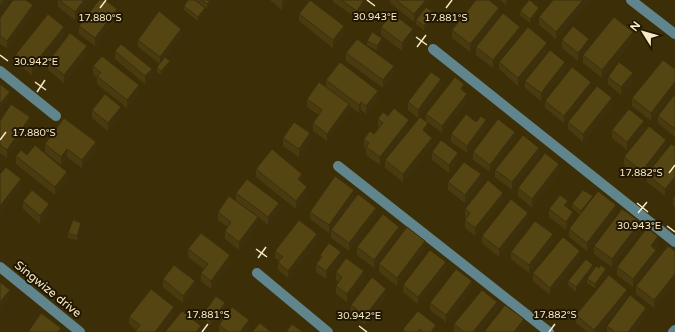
<svg xmlns="http://www.w3.org/2000/svg" width="675" height="332" viewBox="0 0 675 332" font-family="'Varela Round',sans-serif">
  <rect width="100%" height="100%" fill="#3c2f08"/>
  <g fill="none" stroke-linecap="round" stroke-linejoin="round">
    <path stroke="#60858c" stroke-width="10" d="M 631,0 L 675,34
      M 433,49 L 675,242
      M 0,71 L 56,116
      M 338,166 L 549,332
      M 0,267 L 80,332
      M 257,273 L 328,332
      M 673,332 L 675,330"/>
  </g>
  <path fill="#493b0f" d="M 58,0 L 90,0 L 75,20 L 58,7 Z
    M 196,0 L 211,0 L 211,3 L 207,9 Z
    M 270,0 L 289,0 L 282,10 Z
    M 333,0 L 369,0 L 369,2 L 357,18 L 333,2 Z
    M 390,0 L 432,0 L 414,22 L 390,3 Z
    M 500,0 L 510,0 L 506,5 Z
    M 589,0 L 589,1 L 556,39 L 539,25 L 539,17 Z
    M 184,6 L 205,12 L 198,21 L 184,10 Z
    M 520,11 L 539,12 L 530,23 L 520,15 Z
    M 33,13 L 7,48 L 0,44 L 0,18 Z
    M 299,14 L 344,34 L 333,48 L 299,21 Z
    M 499,16 L 470,52 L 452,38 L 452,30 Z
    M 117,17 L 95,46 L 79,34 L 79,26 Z
    M 434,17 L 424,30 L 416,24 L 416,20 Z
    M 381,27 L 413,37 L 402,51 L 381,35 Z
    M 64,34 L 32,75 L 16,62 L 16,54 Z
    M 520,34 L 493,68 L 476,55 L 476,47 Z
    M 181,37 L 165,57 L 170,65 L 161,75 L 157,72 L 157,67 L 160,64 L 138,47 L 138,40 Z
    M 562,40 L 589,47 L 578,61 L 562,48 Z
    M 633,40 L 602,78 L 583,63 L 583,55 Z
    M 367,41 L 382,42 L 377,50 L 367,45 Z
    M 115,51 L 152,77 L 145,84 L 115,59 Z
    M 547,51 L 518,86 L 499,69 L 499,62 Z
    M 87,53 L 64,83 L 48,70 L 48,62 Z
    M 346,53 L 394,74 L 383,88 L 346,61 Z
    M 663,60 L 651,121 L 632,106 L 632,98 Z
    M 93,66 L 139,93 L 127,108 L 97,84 L 97,78 L 93,74 Z
    M 565,70 L 541,101 L 525,88 L 525,81 Z
    M 608,77 L 633,81 L 621,95 L 608,84 Z
    M 326,80 L 378,99 L 366,114 L 361,110 L 359,113 L 349,105 L 349,111 L 327,141 L 313,131 L 313,123 L 319,115 L 307,107 L 307,99 L 326,87 Z
    M 441,87 L 418,118 L 408,110 L 408,102 Z
    M 591,89 L 564,123 L 545,108 L 545,101 Z
    M 464,91 L 467,102 L 442,133 L 426,121 L 426,114 Z
    M 675,94 L 675,137 L 658,123 L 658,116 Z
    M 612,106 L 583,142 L 568,129 L 568,122 Z
    M 92,110 L 121,115 L 108,131 L 92,118 Z
    M 388,116 L 409,128 L 380,165 L 366,155 L 366,149 L 364,147 L 364,139 L 374,134 L 379,128 L 378,127 L 378,119 Z
    M 0,121 L 30,125 L 7,158 L 0,153 Z
    M 476,122 L 486,128 L 467,153 L 451,142 L 451,134 Z
    M 644,129 L 627,150 L 612,138 L 612,130 Z
    M 428,131 L 426,133 L 432,146 L 403,182 L 385,168 L 385,160 Z
    M 283,138 L 310,141 L 299,157 L 283,146 Z
    M 515,139 L 490,172 L 473,160 L 473,152 Z
    M 45,144 L 96,150 L 82,168 L 67,157 L 61,165 L 45,152 Z
    M 671,144 L 665,196 L 647,182 L 647,174 Z
    M 666,148 L 642,179 L 624,165 L 624,157 Z
    M 432,152 L 458,161 L 449,173 L 432,160 Z
    M 27,155 L 67,179 L 55,195 L 16,164 L 16,156 Z
    M 539,156 L 512,190 L 495,177 L 495,170 Z
    M 256,169 L 302,181 L 301,182 L 307,195 L 296,209 L 256,177 Z
    M 559,172 L 532,207 L 518,196 L 518,188 Z
    M 448,182 L 481,182 L 465,203 L 448,190 Z
    M 236,193 L 279,211 L 268,225 L 258,217 L 258,224 L 239,250 L 225,239 L 225,231 L 228,227 L 218,220 L 218,212 L 255,214 L 236,201 Z
    M 675,196 L 675,207 L 673,206 L 673,198 Z
    M 354,197 L 329,233 L 310,219 L 310,212 Z
    M 593,199 L 616,213 L 587,251 L 569,237 L 569,229 L 580,215 L 572,208 L 572,204 Z
    M 503,200 L 475,236 L 465,228 L 465,220 L 466,218 L 465,217 L 465,209 Z
    M 23,201 L 49,212 L 40,224 L 23,209 Z
    M 549,209 L 573,219 L 566,230 L 549,217 Z
    M 376,215 L 349,251 L 331,238 L 331,230 Z
    M 528,220 L 499,257 L 482,243 L 482,236 Z
    M 81,227 L 77,240 L 68,238 L 68,233 Z
    M 640,230 L 612,267 L 594,254 L 594,246 Z
    M 399,234 L 374,268 L 357,255 L 357,247 Z
    M 317,242 L 288,278 L 278,270 L 278,262 L 279,261 L 275,258 L 275,251 Z
    M 553,242 L 529,273 L 511,259 L 511,252 Z
    M 658,244 L 655,249 L 656,258 L 633,287 L 617,275 L 617,267 Z
    M 188,249 L 230,263 L 211,289 L 201,281 L 201,273 L 204,269 L 188,257 Z
    M 425,249 L 397,286 L 379,272 L 379,264 Z
    M 675,251 L 675,282 L 654,308 L 636,294 L 636,286 Z
    M 320,255 L 341,260 L 326,279 L 316,272 L 316,264 L 320,260 Z
    M 580,259 L 550,295 L 533,281 L 533,273 Z
    M 599,268 L 606,273 L 595,288 L 587,283 L 587,279 Z
    M 446,269 L 418,304 L 403,292 L 403,285 Z
    M 593,269 L 576,292 L 568,285 L 568,281 Z
    M 336,272 L 364,279 L 347,302 L 336,294 L 336,286 L 339,282 L 336,280 Z
    M 163,279 L 195,289 L 183,303 L 163,287 Z
    M 472,289 L 446,322 L 430,310 L 430,303 Z
    M 386,296 L 365,324 L 351,313 L 351,305 Z
    M 627,297 L 598,332 L 587,332 L 576,323 L 576,315 Z
    M 225,307 L 211,325 L 203,318 L 203,314 Z
    M 497,310 L 479,332 L 454,332 L 454,324 Z
    M 174,315 L 161,332 L 135,332 L 136,330 L 129,324 L 129,317 Z
    M 646,315 L 634,332 L 607,332 L 607,326 Z
    M 219,325 L 249,328 L 246,332 L 219,332 Z
    M 436,325 L 436,332 L 403,332 L 403,329 Z"/>
  <path fill="#3c300d" d="M 4,0 L 10,0 L 0,13 L 0,5 Z
    M 84,0 L 90,0 L 75,20 L 75,12 Z
    M 210,0 L 211,0 L 211,3 L 207,9 L 207,4 Z
    M 283,0 L 289,0 L 282,10 L 282,2 Z
    M 364,0 L 369,0 L 369,2 L 357,18 L 357,11 Z
    M 426,0 L 432,0 L 414,22 L 414,14 Z
    M 506,0 L 510,0 L 506,5 Z
    M 583,0 L 589,0 L 589,1 L 556,39 L 556,32 Z
    M 33,5 L 33,13 L 7,48 L 7,41 Z
    M 205,8 L 205,12 L 198,21 L 198,17 Z
    M 499,8 L 499,16 L 470,52 L 470,44 Z
    M 539,8 L 539,12 L 530,23 L 530,19 Z
    M 117,9 L 117,17 L 95,46 L 95,38 Z
    M 434,13 L 434,17 L 424,30 L 424,26 Z
    M 344,26 L 344,34 L 333,48 L 333,40 Z
    M 64,27 L 64,34 L 32,75 L 32,67 Z
    M 520,27 L 520,34 L 493,68 L 493,60 Z
    M 181,29 L 181,37 L 160,65 L 160,57 Z
    M 413,29 L 413,37 L 402,51 L 402,43 Z
    M 633,32 L 633,40 L 602,78 L 602,70 Z
    M 382,38 L 382,42 L 377,50 L 377,46 Z
    M 589,39 L 589,47 L 578,61 L 578,53 Z
    M 547,43 L 547,51 L 518,86 L 518,78 Z
    M 87,46 L 87,53 L 64,83 L 64,75 Z
    M 170,61 L 170,65 L 161,75 L 161,71 Z
    M 565,62 L 565,70 L 541,101 L 541,93 Z
    M 394,66 L 394,74 L 383,88 L 383,80 Z
    M 152,69 L 152,77 L 145,84 L 145,76 Z
    M 633,73 L 633,81 L 621,95 L 621,87 Z
    M 441,79 L 441,87 L 418,118 L 418,110 Z
    M 591,82 L 591,89 L 564,123 L 564,116 Z
    M 675,82 L 675,90 L 651,121 L 651,113 Z
    M 464,84 L 464,92 L 461,89 Z
    M 139,85 L 139,93 L 127,108 L 127,100 Z
    M 378,91 L 378,99 L 366,114 L 366,106 Z
    M 10,92 L 10,99 L 0,112 L 0,104 Z
    M 467,94 L 467,102 L 442,133 L 442,126 Z
    M 612,98 L 612,106 L 583,142 L 583,134 Z
    M 361,102 L 361,110 L 359,113 L 359,105 Z
    M 349,104 L 349,111 L 327,141 L 327,134 Z
    M 121,107 L 121,115 L 108,131 L 108,123 Z
    M 30,117 L 30,125 L 7,158 L 7,150 Z
    M 409,120 L 409,128 L 380,165 L 380,157 Z
    M 486,120 L 486,128 L 467,153 L 467,146 Z
    M 644,121 L 644,129 L 627,150 L 627,142 Z
    M 428,123 L 428,131 L 423,138 L 423,130 Z
    M 515,132 L 515,139 L 490,172 L 490,165 Z
    M 310,133 L 310,141 L 299,157 L 299,149 Z
    M 432,138 L 432,146 L 403,182 L 403,174 Z
    M 666,140 L 666,148 L 642,179 L 642,171 Z
    M 96,142 L 96,150 L 82,168 L 82,160 Z
    M 539,148 L 539,156 L 512,190 L 512,182 Z
    M 67,149 L 67,157 L 61,165 L 61,157 Z
    M 458,153 L 458,161 L 449,173 L 449,165 Z
    M 559,164 L 559,172 L 532,207 L 532,199 Z
    M 67,172 L 67,179 L 55,195 L 55,187 Z
    M 302,174 L 302,181 L 298,187 L 298,179 Z
    M 481,174 L 481,182 L 465,203 L 465,195 Z
    M 675,177 L 675,184 L 665,196 L 665,189 Z
    M 21,179 L 21,186 L 0,214 L 0,206 Z
    M 307,187 L 307,195 L 296,209 L 296,201 Z
    M 354,190 L 354,197 L 329,233 L 329,225 Z
    M 503,193 L 503,200 L 475,236 L 475,228 Z
    M 593,196 L 593,200 L 581,215 L 581,211 Z
    M 568,201 L 568,208 L 564,205 Z
    M 279,203 L 279,211 L 268,225 L 268,217 Z
    M 49,204 L 49,212 L 40,224 L 40,216 Z
    M 616,205 L 616,213 L 587,251 L 587,243 Z
    M 376,208 L 376,215 L 349,251 L 349,243 Z
    M 573,212 L 573,219 L 566,230 L 566,222 Z
    M 528,213 L 528,220 L 499,257 L 499,249 Z
    M 258,217 L 258,224 L 239,250 L 239,242 Z
    M 640,222 L 640,230 L 612,267 L 612,259 Z
    M 81,223 L 81,227 L 77,240 L 77,236 Z
    M 399,227 L 399,234 L 374,268 L 374,260 Z
    M 317,234 L 317,242 L 288,278 L 288,271 Z
    M 553,234 L 553,242 L 529,273 L 529,265 Z
    M 658,236 L 658,244 L 651,254 L 651,246 Z
    M 425,241 L 425,249 L 397,286 L 397,278 Z
    M 656,250 L 656,258 L 633,287 L 633,279 Z
    M 580,251 L 580,259 L 550,295 L 550,288 Z
    M 341,252 L 341,260 L 326,279 L 326,271 Z
    M 230,255 L 230,263 L 211,289 L 211,281 Z
    M 446,262 L 446,269 L 418,304 L 418,297 Z
    M 593,265 L 593,269 L 576,292 L 576,287 Z
    M 606,269 L 606,273 L 595,288 L 595,284 Z
    M 364,271 L 364,279 L 347,302 L 347,294 Z
    M 675,274 L 675,282 L 654,308 L 654,300 Z
    M 195,281 L 195,289 L 183,303 L 183,296 Z
    M 472,281 L 472,289 L 446,322 L 446,315 Z
    M 386,289 L 386,296 L 365,324 L 365,316 Z
    M 10,290 L 10,298 L 0,310 L 0,302 Z
    M 627,290 L 627,297 L 598,332 L 594,332 L 594,330 Z
    M 497,302 L 497,310 L 479,332 L 473,332 Z
    M 225,303 L 225,307 L 211,325 L 211,321 Z
    M 174,307 L 174,315 L 161,332 L 155,332 Z
    M 646,308 L 646,315 L 634,332 L 628,332 Z
    M 524,319 L 524,327 L 520,332 L 514,332 Z
    M 249,320 L 249,328 L 246,332 L 240,332 Z
    M 436,325 L 436,332 L 431,332 Z
    M 201,326 L 201,332 L 196,332 Z
    M 61,328 L 61,332 L 58,332 Z"/>
  <path fill="#554512" stroke="#3c300d" d="M 0,0 L 4,0 L 0,5 Z
    M 13,0 L 26,0 L 33,5 L 7,41 L 0,36 L 0,18 Z
    M 59,0 L 84,0 L 75,12 Z
    M 99,0 L 105,0 L 117,9 L 95,38 L 79,26 Z
    M 188,0 L 195,0 L 205,8 L 198,17 L 184,6 Z
    M 201,0 L 210,0 L 207,4 Z
    M 310,0 L 344,26 L 333,40 L 299,14 Z
    M 341,0 L 364,0 L 357,11 Z
    M 396,0 L 426,0 L 414,14 Z
    M 476,0 L 489,0 L 499,8 L 470,44 L 452,30 Z
    M 529,0 L 530,0 L 539,8 L 530,19 L 520,11 Z
    M 553,0 L 583,0 L 556,32 L 539,17 Z
    M 426,7 L 434,13 L 424,26 L 416,20 Z
    M 159,11 L 181,29 L 160,57 L 138,40 Z
    M 392,13 L 413,29 L 402,43 L 381,27 Z
    M 503,13 L 520,27 L 493,60 L 476,47 Z
    M 48,14 L 64,27 L 32,67 L 16,54 Z
    M 614,17 L 633,32 L 602,70 L 583,55 Z
    M 573,26 L 589,39 L 578,53 L 562,40 Z
    M 528,27 L 547,43 L 518,78 L 499,62 Z
    M 372,32 L 382,38 L 377,46 L 367,41 Z
    M 70,33 L 87,46 L 64,75 L 48,62 Z
    M 357,39 L 394,66 L 383,80 L 346,53 Z
    M 121,44 L 152,69 L 145,76 L 115,51 Z
    M 550,50 L 565,62 L 541,93 L 525,81 Z
    M 102,56 L 139,85 L 127,100 L 97,76 L 101,73 L 93,66 Z
    M 165,57 L 170,61 L 161,71 L 157,67 Z
    M 663,60 L 675,69 L 675,82 L 651,113 L 632,98 Z
    M 340,62 L 378,91 L 366,106 L 361,102 L 359,105 L 326,80 Z
    M 619,62 L 633,73 L 621,87 L 608,77 Z
    M 572,67 L 591,82 L 564,116 L 545,101 Z
    M 431,72 L 441,79 L 418,110 L 408,102 Z
    M 455,77 L 464,84 L 461,89 L 467,94 L 442,126 L 426,114 Z
    M 319,82 L 349,104 L 327,134 L 313,123 L 322,110 L 307,99 Z
    M 0,84 L 10,92 L 0,104 Z
    M 597,86 L 612,98 L 583,134 L 568,122 Z
    M 105,94 L 121,107 L 108,123 L 92,110 Z
    M 675,94 L 675,129 L 658,116 Z
    M 11,104 L 30,117 L 7,150 L 0,145 L 0,121 Z
    M 394,108 L 409,120 L 380,157 L 366,147 L 369,143 L 364,139 L 370,131 L 374,134 L 383,123 L 378,119 L 383,112 L 388,116 Z
    M 629,109 L 644,121 L 627,142 L 612,130 Z
    M 466,114 L 476,122 L 481,116 L 486,120 L 467,146 L 451,134 Z
    M 420,117 L 428,123 L 423,130 L 432,138 L 403,174 L 385,160 Z
    M 64,118 L 96,142 L 82,160 L 67,149 L 61,157 L 45,144 Z
    M 498,119 L 515,132 L 490,165 L 473,152 Z
    M 294,122 L 310,133 L 299,149 L 283,138 Z
    M 649,126 L 666,140 L 642,171 L 624,157 Z
    M 523,135 L 539,148 L 512,182 L 495,170 Z
    M 441,140 L 458,153 L 449,165 L 432,152 Z
    M 671,144 L 675,146 L 675,177 L 665,189 L 647,174 Z
    M 35,145 L 67,172 L 55,187 L 16,156 L 21,150 L 27,155 Z
    M 272,149 L 302,174 L 298,179 L 307,187 L 296,201 L 256,169 Z
    M 545,153 L 559,164 L 532,199 L 518,188 Z
    M 464,162 L 481,174 L 465,195 L 448,182 Z
    M 6,167 L 21,179 L 0,206 L 0,174 Z
    M 335,176 L 354,190 L 329,225 L 310,212 Z
    M 247,179 L 279,203 L 268,217 L 236,193 Z
    M 488,180 L 503,193 L 475,228 L 465,220 L 470,213 L 465,209 Z
    M 32,190 L 49,204 L 40,216 L 23,201 Z
    M 583,190 L 593,196 L 581,211 L 572,204 Z
    M 598,191 L 616,205 L 587,243 L 569,229 Z
    M 358,194 L 376,208 L 349,243 L 331,230 Z
    M 560,195 L 568,201 L 564,205 L 573,212 L 566,222 L 549,209 Z
    M 229,196 L 258,217 L 239,242 L 225,231 L 231,222 L 218,212 Z
    M 511,199 L 528,213 L 499,249 L 482,236 Z
    M 622,209 L 640,222 L 612,259 L 594,246 Z
    M 383,214 L 399,227 L 374,260 L 357,247 Z
    M 73,220 L 81,223 L 77,236 L 68,233 Z
    M 299,220 L 317,234 L 288,271 L 278,262 L 283,257 L 275,251 Z
    M 535,221 L 553,234 L 529,265 L 511,252 Z
    M 407,227 L 425,241 L 397,278 L 379,264 Z
    M 647,228 L 658,236 L 651,246 L 656,250 L 633,279 L 617,267 Z
    M 201,233 L 230,255 L 211,281 L 201,273 L 208,264 L 188,249 Z
    M 563,237 L 580,251 L 550,288 L 533,273 Z
    M 329,243 L 341,252 L 326,271 L 316,264 L 322,257 L 320,255 Z
    M 668,246 L 675,251 L 675,274 L 654,300 L 636,286 Z
    M 430,250 L 446,262 L 418,297 L 403,285 Z
    M 346,258 L 364,271 L 347,294 L 336,286 L 342,277 L 336,272 Z
    M 586,259 L 593,265 L 576,287 L 568,281 Z
    M 174,265 L 195,281 L 183,296 L 163,279 Z
    M 601,265 L 606,269 L 595,284 L 587,279 L 596,266 L 599,268 Z
    M 456,269 L 472,281 L 446,315 L 430,303 Z
    M 609,275 L 627,290 L 594,330 L 576,315 Z
    M 372,277 L 386,289 L 365,316 L 351,305 Z
    M 0,282 L 10,290 L 0,302 Z
    M 151,289 L 174,307 L 155,332 L 135,332 L 140,325 L 129,317 Z
    M 482,290 L 497,302 L 473,332 L 464,332 L 454,324 Z
    M 630,295 L 646,308 L 628,332 L 615,332 L 607,326 Z
    M 216,296 L 225,303 L 211,321 L 203,314 Z
    M 505,305 L 524,319 L 514,332 L 484,332 Z
    M 232,307 L 249,320 L 240,332 L 228,332 L 219,325 Z
    M 182,311 L 201,326 L 196,332 L 165,332 Z
    M 418,311 L 436,325 L 431,332 L 423,332 L 420,329 L 417,332 L 406,332 L 403,329 Z
    M 41,313 L 61,328 L 58,332 L 28,332 Z
    M 260,323 L 271,332 L 252,332 Z
    M 292,324 L 303,332 L 286,332 Z"/>
  <path fill="none" stroke="#f6eac7" stroke-width="1.5" d="M 367,0 L 375,6M 100,8 L 106,0M 446,8 L 452,0M 416,37 L 427,45M 417,47 L 426,35M 0,55 L 8,61M 35,82 L 46,90M 37,92 L 45,80M 0,140 L 6,132M 669,173 L 675,165M 637,203 L 648,212M 638,213 L 647,202M 667,226 L 675,232M 256,249 L 267,257M 258,258 L 266,247M 359,326 L 367,332M 202,332 L 208,324M 549,332 L 555,324"/>
  <g text-anchor="middle" dominant-baseline="central" stroke-width="4" stroke-linejoin="round" paint-order="stroke">
    <g font-size="12" fill="#f6eac7" stroke="#211700">
      <text transform="translate(48 289) rotate(39)">Singwize drive</text>
    </g>
  </g>
  <g font-size="10" text-anchor="middle" fill="#f6eac7" stroke="#211700" stroke-width="4" stroke-linejoin="round" paint-order="stroke">
    <text x="375" y="20">30.943°E</text>
    <text x="100" y="21">17.880°S</text>
    <text x="446" y="21">17.881°S</text>
    <text x="36" y="65">30.942°E</text>
    <text x="34" y="136">17.880°S</text>
    <text x="641" y="176">17.882°S</text>
    <text x="639" y="229">30.943°E</text>
    <text x="208" y="318">17.881°S</text>
    <text x="555" y="318">17.882°S</text>
    <text x="359" y="319">30.942°E</text>
  </g>
  <g transform="translate(643 32) rotate(307)" stroke="#211700" stroke-width="3" paint-order="stroke">
  <path d="M0-3L7 15L0 10L-7 15Z" fill="#f6eac7"/>
  <text y="-6" font-size="11" font-weight="bold" text-anchor="middle" fill="#f6eac7">N</text>
  </g>
</svg>
